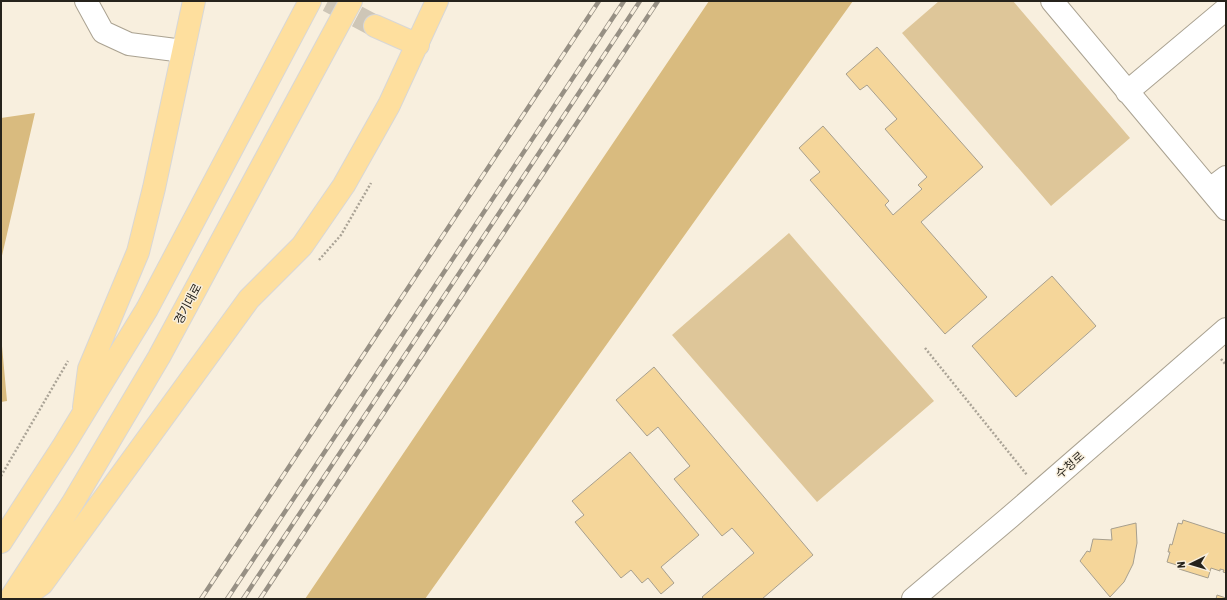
<svg xmlns="http://www.w3.org/2000/svg" width="1227" height="600" viewBox="0 0 1227 600" font-family="'Asap Condensed','Noto Sans KR',sans-serif">
  <rect width="100%" height="100%" fill="#f8efde"/>
  <path fill="#dec699" d="M 939,1 L 1013,1 L 1130,138 L 1051,206 L 902,33 Z
    M 789,233 L 934,401 L 817,502 L 672,335 Z"/>
  <path fill="#d9bb7f" d="M 709,1 L 853,1 L 714,194 L 425,599 L 305,599 Z
    M 35,113 L 1,260 L 1,118 Z
    M 1,335 L 7,401 L 1,402 Z"/>
  <path fill="#f5d69a" stroke="#a79f8e" d="M 877,47 L 983,167 L 921,222 L 987,297 L 945,334 L 810,180 L 820,172 L 799,148 L 823,126 L 889,201 L 885,205 L 893,215 L 922,189 L 918,185 L 927,177 L 885,129 L 897,119 L 867,85 L 860,90 L 846,74 Z
    M 1052,276 L 1096,326 L 1016,397 L 972,346 Z
    M 654,367 L 813,555 L 762,599 L 704,599 L 702,597 L 754,553 L 732,528 L 722,536 L 674,479 L 690,466 L 658,427 L 647,436 L 616,400 Z
    M 630,452 L 699,535 L 661,567 L 674,583 L 661,594 L 648,578 L 642,583 L 631,570 L 621,578 L 575,522 L 584,515 L 572,501 Z
    M 1183,520 L 1226,534 L 1226,573 L 1223,572 L 1224,570 L 1220,569 L 1220,571 L 1211,568 L 1208,578 L 1179,569 L 1180,566 L 1167,562 L 1170,552 L 1168,552 L 1170,544 L 1172,545 L 1178,523 L 1182,524 Z
    M 1136,523 L 1137,543 L 1133,564 L 1124,582 L 1110,597 L 1080,561 L 1087,551 L 1090,552 L 1093,539 L 1112,540 L 1111,529 Z
    M 1217,595 L 1226,598 L 1226,599 L 1216,599 Z"/>
  <g fill="none" stroke-linecap="round" stroke-linejoin="round">
    <path stroke="#cec6b7" stroke-width="22" stroke-dasharray="22 11" stroke-linecap="butt" d="M 328,1 L 375,26"/>
    <defs>
      <path id="minor" d="M 86,1 L 103,32 L 129,44 L 183,51
        M 1052,1 L 1226,209
        M 1127,92 L 1226,9
        M 1210,189 L 1226,177
        M 913,599 L 1010,517 L 1226,329"/>
      <path id="major" d="M 375,26 L 418,45
        M 84,407 L 89,369 L 138,252 L 154,188 L 194,1
        M 1,542 L 64,445 L 147,309 L 310,1
        M 10,599 L 72,504 L 159,357 L 351,1
        M 21,599 L 42,584 L 249,299 L 302,246 L 344,185 L 389,105 L 437,1"/>
    </defs>
    <use href="#minor" stroke="#aaa291" stroke-width="24"/>
    <use href="#major" stroke="#d8d7d6" stroke-width="24"/>
    <path stroke="#aaa396" stroke-width="2.5" stroke-dasharray="2 2" stroke-linecap="butt" d="M 319,260 L 341,235 L 371,183
      M 925,348 L 1027,475
      M 1221,359 L 1226,365
      M 1,476 L 68,361"/>
    <use href="#minor" stroke="#fff" stroke-width="22"/>
    <use href="#major" stroke="#fedf9e" stroke-width="22"/>
    <defs>
      <path id="rail" d="M 201,599 L 599,1
        M 227,599 L 624,1
        M 243,599 L 640,1
        M 260,599 L 658,1"/>
    </defs>
    <use href="#rail" stroke="#979084" stroke-width="4.5"/>
    <use href="#rail" stroke="#f8efde" stroke-width="3" stroke-dasharray="9" stroke-linecap="butt"/>
  </g>
  <g text-anchor="middle" dominant-baseline="central" stroke-width="3" stroke-linejoin="round" paint-order="stroke">
    <g font-size="12" fill="#26231c" stroke="#f8efde">
      <text transform="translate(188 304) rotate(-62)">경기대로</text>
      <text transform="translate(1070 465) rotate(-41)">수청로</text>
    </g>
  </g>
  <rect width="1227" height="600" fill="none" stroke="#26231c" stroke-width="4"/>
  <g transform="translate(1191 564) rotate(265)" stroke="#f8efde" stroke-width="3" paint-order="stroke">
  <path d="M0-3L7 15L0 10L-7 15Z" fill="#26231c"/>
  <text y="-6" font-size="11" font-weight="bold" text-anchor="middle" fill="#26231c">N</text>
  </g>
</svg>
